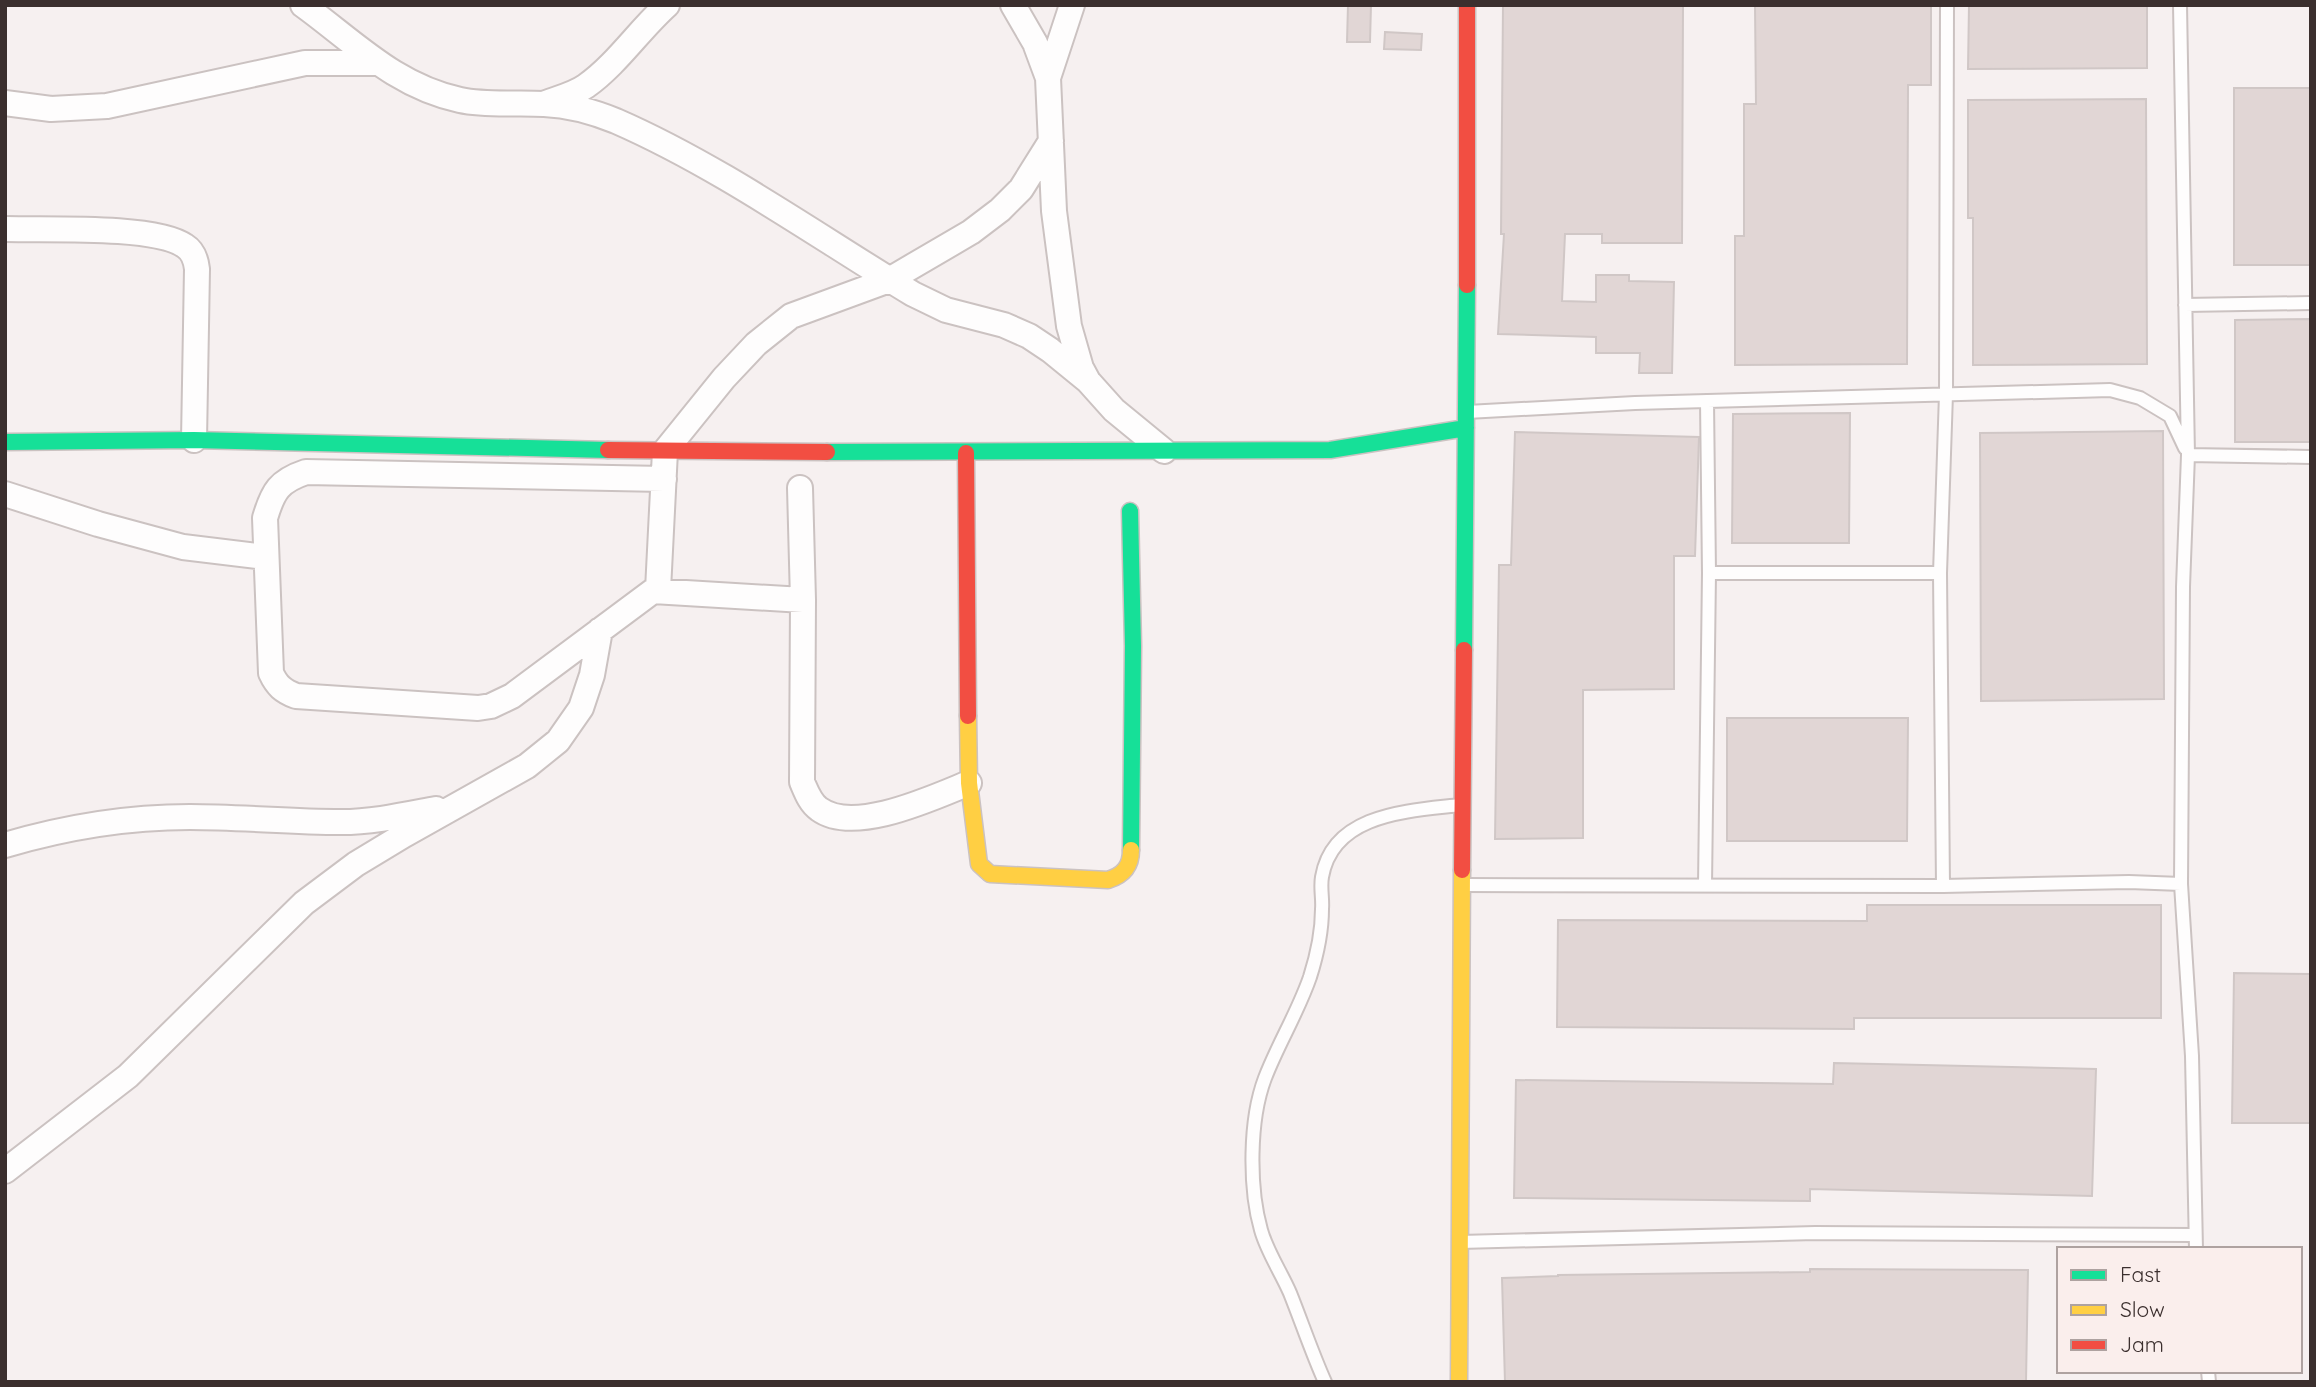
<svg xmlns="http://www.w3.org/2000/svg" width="2316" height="1387" viewBox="0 0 2316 1387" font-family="Quicksand,sans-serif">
  <rect width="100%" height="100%" fill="#f6f0f0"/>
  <path fill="#e1d6d5" stroke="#d0c7c6" stroke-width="2" d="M 1348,5 L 1371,5 L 1370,42 L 1347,42 Z
    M 1503,5 L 1683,5 L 1682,243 L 1602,243 L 1602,234 L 1565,234 L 1562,301 L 1596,302 L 1596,275 L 1629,275 L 1629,281 L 1674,282 L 1672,373 L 1639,373 L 1640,353 L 1596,353 L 1596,337 L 1498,334 L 1504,234 L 1501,234 Z
    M 1755,5 L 1931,5 L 1931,85 L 1908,85 L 1907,364 L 1735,365 L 1735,236 L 1744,236 L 1744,104 L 1756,104 Z
    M 1969,5 L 2147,5 L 2147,68 L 1968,69 Z
    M 1385,32 L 1422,34 L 1421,50 L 1384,49 Z
    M 2234,88 L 2311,88 L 2311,265 L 2234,265 Z
    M 2146,99 L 2147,364 L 1973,365 L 1973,218 L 1968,218 L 1968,100 Z
    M 2311,319 L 2311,442 L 2235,442 L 2235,320 Z
    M 1850,413 L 1849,543 L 1732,543 L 1733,414 Z
    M 2163,431 L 2164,699 L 1981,701 L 1980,433 Z
    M 1515,432 L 1699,437 L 1695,556 L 1674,556 L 1674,689 L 1583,690 L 1583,838 L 1495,839 L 1499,565 L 1511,565 Z
    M 1727,718 L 1908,718 L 1907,841 L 1727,841 Z
    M 1867,905 L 2161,905 L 2161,1018 L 1854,1018 L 1854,1029 L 1557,1027 L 1558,920 L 1867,921 Z
    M 2234,973 L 2311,974 L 2310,1123 L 2232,1123 Z
    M 1834,1063 L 2096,1069 L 2092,1196 L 1810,1189 L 1810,1201 L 1514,1198 L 1516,1080 L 1833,1084 Z
    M 1810,1269 L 2028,1270 L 2026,1382 L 1505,1382 L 1502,1278 L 1558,1276 L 1558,1275 L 1810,1272 Z"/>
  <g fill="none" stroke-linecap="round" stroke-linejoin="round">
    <defs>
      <path id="lane" d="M 2180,5 L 2188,455 L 2183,587 L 2181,884 L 2192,1056 L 2196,1249
        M 2185,305 L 2311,303
        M 1467,412 L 1635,403 L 2110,390 L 2140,398 L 2170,416 L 2185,448
        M 2188,455 L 2311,457
        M 1709,573 L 1940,573
        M 1464,885 L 1943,886 L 2129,882 L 2181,884
        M 1705,885 L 1709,573 L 1707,401
        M 1943,886 L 1940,573 L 1946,394 L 1947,5
        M 1460,1242 L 1815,1233 L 2195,1235
        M 2208,1371 L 2209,1382
        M 1325,1382 C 1312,1353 1302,1323 1290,1293 C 1281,1272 1267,1252 1261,1230 C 1249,1188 1249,1120 1265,1078 C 1278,1044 1298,1012 1310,977 C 1317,955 1322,932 1322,909 C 1323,899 1320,888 1322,877 C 1333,813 1409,811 1460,805"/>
      <path id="street" d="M 303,5 C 354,42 395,86 460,100 C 488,106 516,102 544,104 C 568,105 594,112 616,121 C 719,166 817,236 913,294 L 946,310 L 1004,325 L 1029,336 L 1050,350 L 1088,381
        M 1013,5 L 1035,43 L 1048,78 L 1054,211 L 1069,326 L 1081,368 L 1088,381 L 1114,410 L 1164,451
        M 1048,78 L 1072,5
        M 5,103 L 51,109 L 107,106 L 305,63 L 376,63
        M 546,103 C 559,98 575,94 586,86 C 617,64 639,30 667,5
        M 5,229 C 44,230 156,225 185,246 C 193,251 196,260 197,269 L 194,440
        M 664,479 L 306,472 C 279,481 273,491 265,518 L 271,673 C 277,686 283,691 296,696 L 478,708 L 491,706 L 512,696 L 653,591 L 803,600
        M 800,488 L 803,600 L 802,782 C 806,791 810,803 819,809 C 854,835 934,797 969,783
        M 5,494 L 98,524 L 183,547 L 266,557
        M 658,590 L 665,451 L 724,378 L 756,344 L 791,316 L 889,280 L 971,232 L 1000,210 L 1021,189 L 1051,141
        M 5,845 C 66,827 127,817 190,817 C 240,817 290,822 341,822 C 373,822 404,815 436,809
        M 5,1171 L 128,1076 L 304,903 L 356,864 L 404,835 L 527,766 L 558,741 L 581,708 L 592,675 L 600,630"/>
      <path id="fast" d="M 5,442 L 194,440 L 608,450
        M 827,452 L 1330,450 L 1466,428
        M 1130,511 L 1133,646 L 1131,850
        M 1464,650 L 1467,285"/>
      <path id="slow" d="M 968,716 L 969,783 L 979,864 L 990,874 L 1108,880 C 1124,875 1131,866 1131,850
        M 1459,1382 L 1462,870"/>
      <path id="jam" d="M 1467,5 L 1467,285
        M 608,450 L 827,452
        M 966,453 L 968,716
        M 1462,870 L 1464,650"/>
    </defs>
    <use href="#lane" stroke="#cbc2c1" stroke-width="16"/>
    <use href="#street" stroke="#cbc2c1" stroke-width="28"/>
    <use href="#fast" stroke="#cbc2c1" stroke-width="19"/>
    <use href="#slow" stroke="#cbc2c1" stroke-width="19"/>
    <use href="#jam" stroke="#cbc2c1" stroke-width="19"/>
    <use href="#lane" stroke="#fefdfd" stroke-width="12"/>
    <use href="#street" stroke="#fefdfd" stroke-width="24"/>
    <use href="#fast" stroke="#16e098" stroke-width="16"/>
    <use href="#slow" stroke="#ffcf43" stroke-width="16"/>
    <use href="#jam" stroke="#f24e42" stroke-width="16"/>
  </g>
  <rect width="2316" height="1387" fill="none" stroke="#3b2f2e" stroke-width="14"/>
  <rect x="2057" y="1247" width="245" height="126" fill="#faeeec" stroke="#aea2a0" stroke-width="2"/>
  <rect x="2071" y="1270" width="35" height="10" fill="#16e098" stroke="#aea2a0" stroke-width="2"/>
  <text x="2120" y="1282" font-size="21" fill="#3b2f2e">Fast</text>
  <rect x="2071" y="1305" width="35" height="10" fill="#ffcf43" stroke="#aea2a0" stroke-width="2"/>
  <text x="2120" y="1317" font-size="21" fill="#3b2f2e">Slow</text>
  <rect x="2071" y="1340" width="35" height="10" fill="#f24e42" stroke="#aea2a0" stroke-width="2"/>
  <text x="2120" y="1352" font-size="21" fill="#3b2f2e">Jam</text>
</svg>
